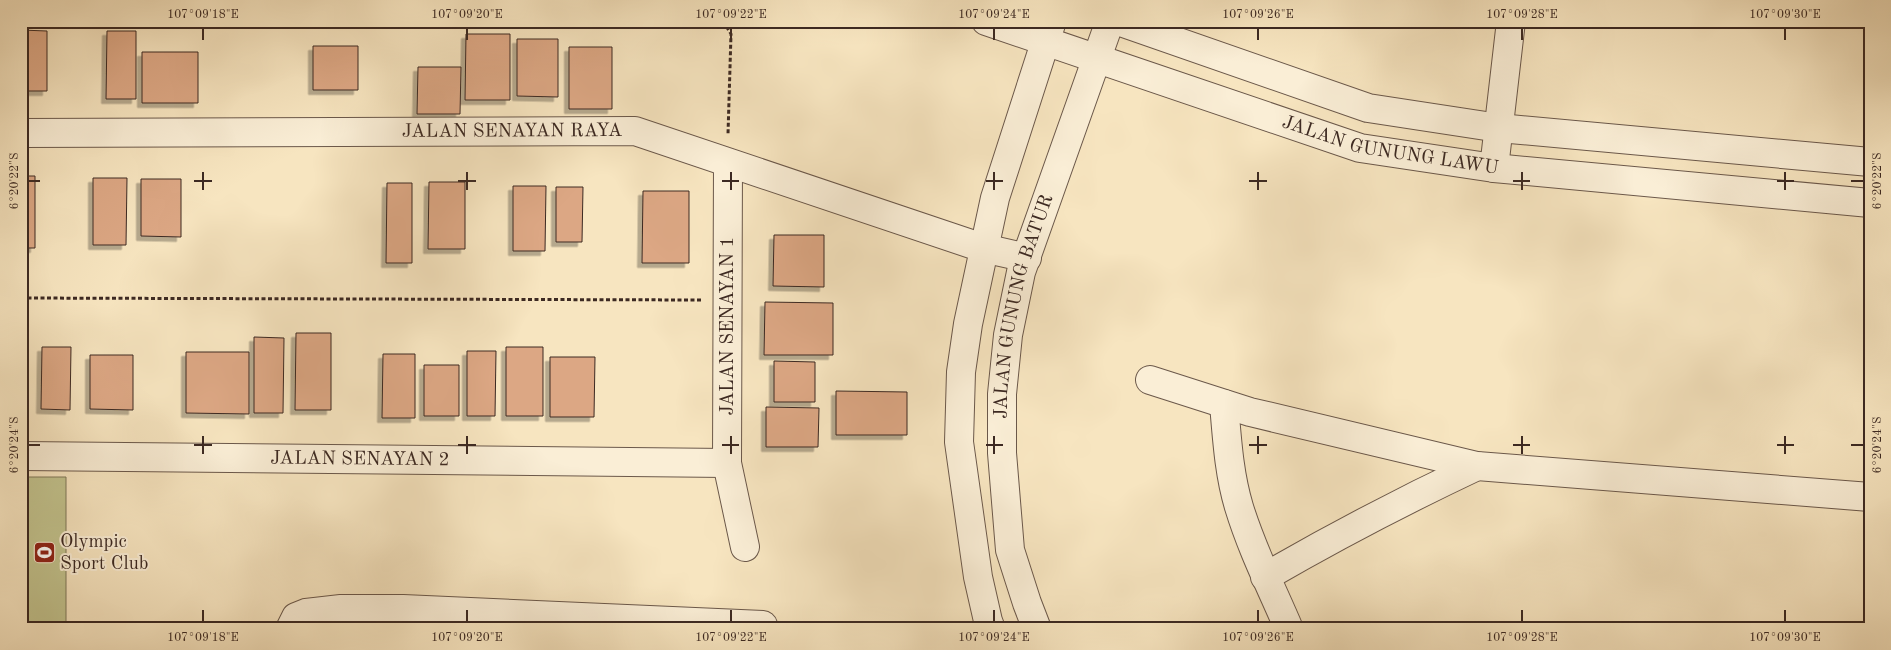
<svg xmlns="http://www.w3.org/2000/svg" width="1891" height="650" viewBox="0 0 1891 650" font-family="'Old Standard TT',serif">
  <defs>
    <filter id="shadow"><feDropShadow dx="-4.5" dy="4.5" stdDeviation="0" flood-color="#0004"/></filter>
  </defs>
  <rect width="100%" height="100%" fill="#f7e5c0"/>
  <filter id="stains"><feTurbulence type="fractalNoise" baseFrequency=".004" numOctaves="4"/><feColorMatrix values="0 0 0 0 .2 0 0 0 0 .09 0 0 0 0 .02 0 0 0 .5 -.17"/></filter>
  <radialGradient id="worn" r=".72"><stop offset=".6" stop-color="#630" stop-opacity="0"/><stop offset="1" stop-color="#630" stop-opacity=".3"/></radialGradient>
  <path fill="#c2c38e" stroke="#7f7658" d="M 21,477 L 66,477 L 66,629 L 21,629 Z"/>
  <path fill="#dca784" stroke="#3c2922" filter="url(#shadow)" d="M 21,30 L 47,31 L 47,91 L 21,91 Z
    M 107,31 L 136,31 L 136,99 L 106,99 Z
    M 466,34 L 510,34 L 510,100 L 465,100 Z
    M 517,39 L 558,39 L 558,97 L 517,96 Z
    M 313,46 L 358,46 L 358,90 L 313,90 Z
    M 569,47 L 612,47 L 612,109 L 569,109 Z
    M 142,52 L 198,52 L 198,103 L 142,103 Z
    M 418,67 L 461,67 L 460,114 L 417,114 Z
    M 21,176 L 35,176 L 35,248 L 21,248 Z
    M 93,178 L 127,178 L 126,245 L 93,245 Z
    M 141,179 L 181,179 L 181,237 L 141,236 Z
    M 429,182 L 465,182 L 465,249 L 428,249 Z
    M 387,183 L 412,183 L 412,263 L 386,263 Z
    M 513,186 L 546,186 L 545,251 L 513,251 Z
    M 556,187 L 583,187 L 582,242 L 556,242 Z
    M 643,191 L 689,191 L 689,263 L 642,263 Z
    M 774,235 L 824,235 L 824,287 L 773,286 Z
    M 765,302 L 833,303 L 833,355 L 764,355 Z
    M 296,333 L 331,333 L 331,410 L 295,410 Z
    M 254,337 L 284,338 L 283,413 L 254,413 Z
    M 21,343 L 26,343 L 26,413 L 21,413 Z
    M 42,347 L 71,347 L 70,410 L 41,409 Z
    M 506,347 L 543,347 L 543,416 L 506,416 Z
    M 467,351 L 496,351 L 495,416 L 467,416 Z
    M 186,352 L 249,352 L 249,414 L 186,413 Z
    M 383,354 L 415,354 L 415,418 L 382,418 Z
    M 90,355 L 133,355 L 133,410 L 90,409 Z
    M 550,357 L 595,357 L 594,417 L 550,417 Z
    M 774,361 L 815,362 L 815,402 L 774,402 Z
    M 424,365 L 459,365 L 459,416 L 424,416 Z
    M 836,391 L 907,392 L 907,435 L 836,435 Z
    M 766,407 L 819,408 L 818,447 L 766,447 Z"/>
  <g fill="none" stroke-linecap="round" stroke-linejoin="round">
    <defs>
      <g id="minor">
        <path id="s1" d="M 986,21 L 1360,148 L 1494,168 L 1870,203"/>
        <path d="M 1118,21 L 1368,108 L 1499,128 L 1870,162"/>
        <path id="s2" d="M 21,133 L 635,131 L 983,248 L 1027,258"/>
        <path d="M 728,163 L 727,463 L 745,547"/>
        <path d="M 1494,168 L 1511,21"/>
        <path d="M 1150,380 L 1250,412 L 1477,466 L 1870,497"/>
        <path d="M 1224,404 C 1227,439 1229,474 1239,507 C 1252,550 1272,589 1289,629"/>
        <path id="s3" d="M 21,456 L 727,463"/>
        <path d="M 1265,577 C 1334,537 1405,500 1477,466"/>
        <path d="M 290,629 L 296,617 L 306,613 L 341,609 L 403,609 L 763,625 L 764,629"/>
        <path d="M 991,629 L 988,621 L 978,577 L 959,442 L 961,372 L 968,324 L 995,198 L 1052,21"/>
        <path id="s4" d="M 1037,629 L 1027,603 L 1010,550 L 1002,453 L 1002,394 L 1008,335 L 1021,272 L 1110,21"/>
      </g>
    </defs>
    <use href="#minor" stroke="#6b584a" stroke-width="30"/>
    <path stroke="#3c2922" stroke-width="3" stroke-dasharray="4 2.5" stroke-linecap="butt" d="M 723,21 L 731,34 L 728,134
      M 21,298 L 701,300"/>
    <use href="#minor" stroke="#faeed6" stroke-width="28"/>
  </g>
  <path fill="none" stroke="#3c2922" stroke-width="2" d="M 203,28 L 203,40M 467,28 L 467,40M 731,28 L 731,40M 994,28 L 994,40M 1258,28 L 1258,40M 1522,28 L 1522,40M 1785,28 L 1785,40M 203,172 L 203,190M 467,172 L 467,190M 731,172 L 731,190M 994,172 L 994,190M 1258,172 L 1258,190M 1522,172 L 1522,190M 1785,172 L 1785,190M 28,181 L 40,181M 194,181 L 212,181M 458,181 L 476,181M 722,181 L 739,181M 986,181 L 1003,181M 1249,181 L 1267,181M 1513,181 L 1530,181M 1777,181 L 1794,181M 1851,181 L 1864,181M 203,436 L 203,454M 467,436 L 467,454M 731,436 L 731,454M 994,436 L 994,454M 1258,436 L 1258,454M 1522,436 L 1522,454M 1785,436 L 1785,454M 28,445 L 40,445M 194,445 L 212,445M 458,445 L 476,445M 722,445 L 739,445M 986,445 L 1003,445M 1249,445 L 1267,445M 1513,445 L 1530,445M 1777,445 L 1794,445M 1851,445 L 1864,445M 203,610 L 203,622M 467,610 L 467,622M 731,610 L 731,622M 994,610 L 994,622M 1258,610 L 1258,622M 1522,610 L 1522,622M 1785,610 L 1785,622"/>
  <defs>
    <symbol id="stadium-square" viewBox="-11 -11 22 22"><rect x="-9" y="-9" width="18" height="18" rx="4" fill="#8f2418" stroke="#faeed6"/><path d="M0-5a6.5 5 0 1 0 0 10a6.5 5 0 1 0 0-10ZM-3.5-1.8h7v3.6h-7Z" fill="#fff"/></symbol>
  </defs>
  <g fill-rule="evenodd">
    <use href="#stadium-square" x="32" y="540" width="25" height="25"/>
  </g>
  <g text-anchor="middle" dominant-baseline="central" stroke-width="4" stroke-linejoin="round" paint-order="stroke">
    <g font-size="19" fill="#3c2922" stroke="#faeed6">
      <text stroke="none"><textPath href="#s2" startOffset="491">JALAN SENAYAN RAYA</textPath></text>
      <text stroke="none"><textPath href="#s1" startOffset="424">JALAN GUNUNG LAWU</textPath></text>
      <text stroke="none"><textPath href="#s4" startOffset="330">JALAN GUNUNG BATUR</textPath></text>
      <text transform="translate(728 326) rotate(-90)">JALAN SENAYAN 1</text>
      <text stroke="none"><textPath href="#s3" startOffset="339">JALAN SENAYAN 2</textPath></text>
    </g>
    <g font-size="19" fill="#3c2922" stroke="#faeed6" text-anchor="start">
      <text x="60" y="542">Olympic<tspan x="60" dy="22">Sport Club</tspan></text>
    </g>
  </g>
  <rect width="1891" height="650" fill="none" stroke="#f7e5c0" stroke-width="55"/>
  <rect x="28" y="28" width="1836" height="594" fill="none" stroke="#3c2922" stroke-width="2"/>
  <g font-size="12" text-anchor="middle" fill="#3c2922">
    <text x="203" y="18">107°09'18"E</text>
    <text x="467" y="18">107°09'20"E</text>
    <text x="731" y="18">107°09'22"E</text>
    <text x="994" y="18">107°09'24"E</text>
    <text x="1258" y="18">107°09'26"E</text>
    <text x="1522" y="18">107°09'28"E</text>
    <text x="1785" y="18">107°09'30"E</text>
    <text transform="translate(14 181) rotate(-90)" y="4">6°20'22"S</text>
    <text transform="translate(1877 181) rotate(-90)" y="4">6°20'22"S</text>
    <text transform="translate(14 445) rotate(-90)" y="4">6°20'24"S</text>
    <text transform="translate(1877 445) rotate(-90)" y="4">6°20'24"S</text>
    <text x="203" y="641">107°09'18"E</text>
    <text x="467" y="641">107°09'20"E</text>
    <text x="731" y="641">107°09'22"E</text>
    <text x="994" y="641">107°09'24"E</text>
    <text x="1258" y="641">107°09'26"E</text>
    <text x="1522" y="641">107°09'28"E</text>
    <text x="1785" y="641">107°09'30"E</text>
  </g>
  <rect width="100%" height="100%" filter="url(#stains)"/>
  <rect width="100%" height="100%" fill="url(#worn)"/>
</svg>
